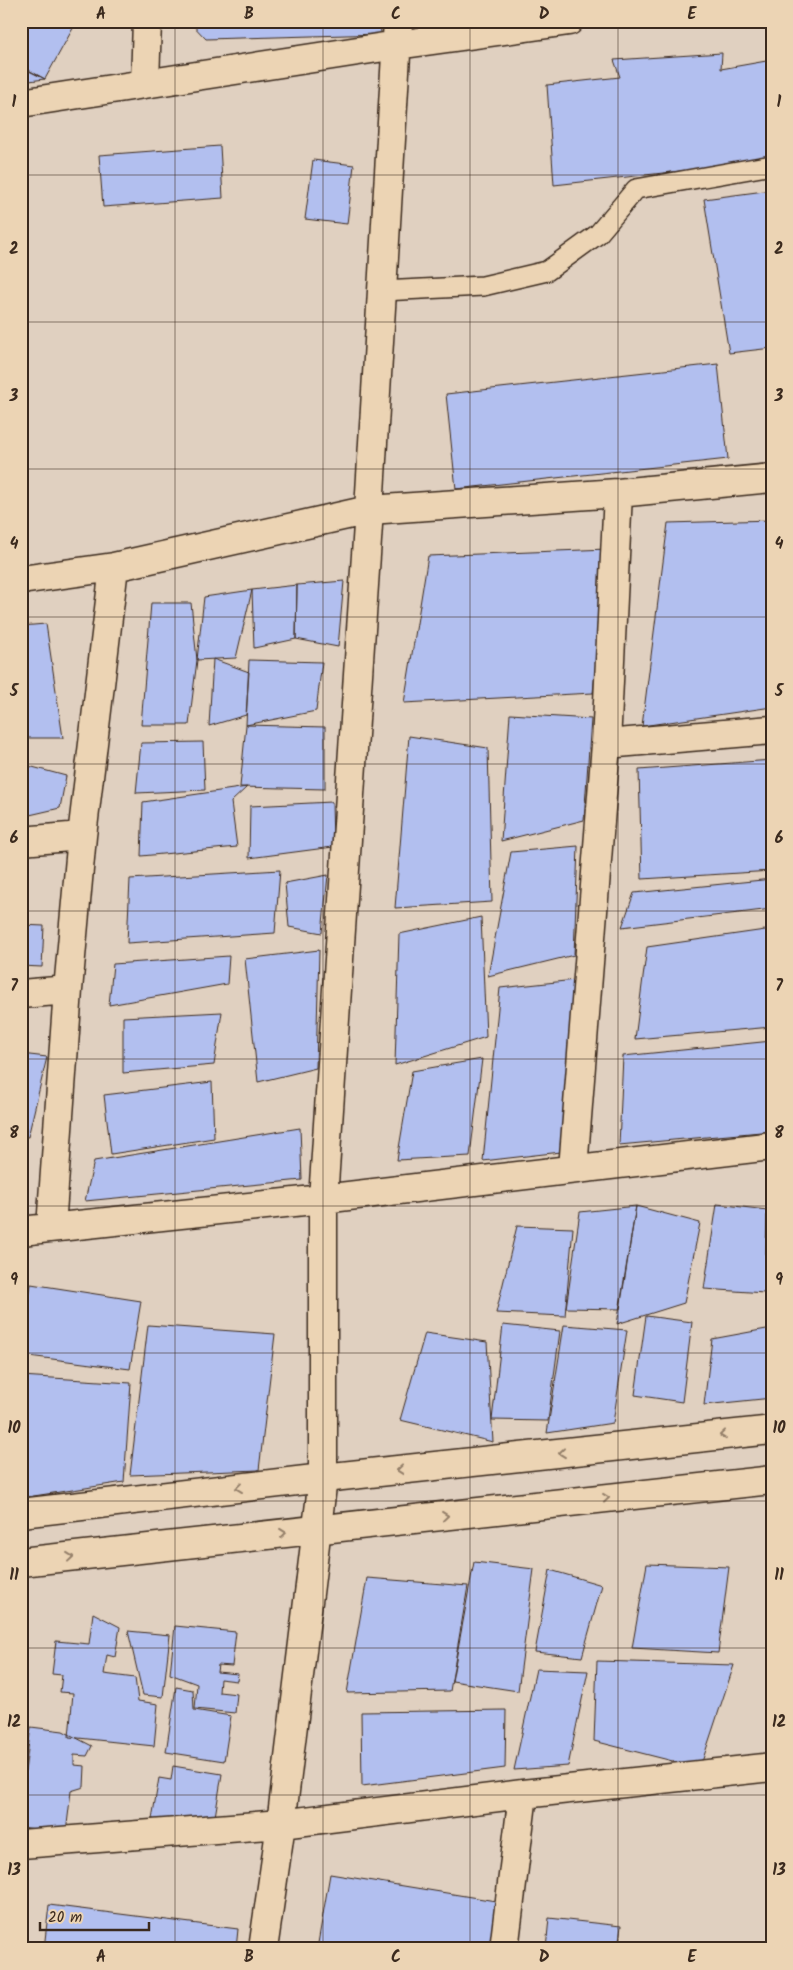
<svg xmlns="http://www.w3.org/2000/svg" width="793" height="1970" viewBox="0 0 793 1970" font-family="Kalam,sans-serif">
  <rect width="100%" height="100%" fill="#e0d0c0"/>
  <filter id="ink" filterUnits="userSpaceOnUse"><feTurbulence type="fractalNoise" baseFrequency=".02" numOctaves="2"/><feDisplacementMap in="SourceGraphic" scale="10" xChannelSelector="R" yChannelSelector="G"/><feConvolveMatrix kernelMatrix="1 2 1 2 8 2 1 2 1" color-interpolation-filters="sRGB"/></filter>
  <g filter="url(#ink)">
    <path fill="#b2bfef" stroke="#3b2a1e" d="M 21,21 L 77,21 L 45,79 L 21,66 Z
      M 189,21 L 380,21 L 381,34 L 206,39 Z
      M 722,53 L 721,69 L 772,60 L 772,161 L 554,185 L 547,85 L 620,77 L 614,60 Z
      M 21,67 L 45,79 L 21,82 Z
      M 220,146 L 223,198 L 103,207 L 99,155 Z
      M 313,160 L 354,165 L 347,224 L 305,219 Z
      M 772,190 L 772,348 L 729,353 L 704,199 Z
      M 718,364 L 728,459 L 456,489 L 446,394 Z
      M 772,520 L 772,707 L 642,726 L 668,523 Z
      M 608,549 L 593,693 L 404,703 L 428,556 Z
      M 344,581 L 338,647 L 296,639 L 297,585 Z
      M 297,585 L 296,639 L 254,648 L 252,590 Z
      M 252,590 L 236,658 L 197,660 L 204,597 Z
      M 151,603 L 191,603 L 197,660 L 189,725 L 141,725 Z
      M 46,624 L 63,738 L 21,738 L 21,626 Z
      M 213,659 L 249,672 L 246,715 L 209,726 Z
      M 249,660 L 322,662 L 316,711 L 246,725 Z
      M 510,714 L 591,719 L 584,820 L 501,841 Z
      M 246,725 L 325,727 L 325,789 L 240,787 Z
      M 409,736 L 488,748 L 492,902 L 395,908 Z
      M 203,742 L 205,790 L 136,793 L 141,743 Z
      M 772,760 L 772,871 L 642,879 L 639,770 Z
      M 21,764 L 66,776 L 60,808 L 21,817 Z
      M 247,787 L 231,802 L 237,847 L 141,856 L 143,802 Z
      M 332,802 L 333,847 L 249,858 L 250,806 Z
      M 578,846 L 574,955 L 488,976 L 511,852 Z
      M 280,870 L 275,933 L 127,943 L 130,879 Z
      M 328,875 L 322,933 L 289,927 L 285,883 Z
      M 772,879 L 772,909 L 622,927 L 634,893 Z
      M 481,917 L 486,1037 L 395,1065 L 399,934 Z
      M 21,925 L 44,926 L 42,967 L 21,966 Z
      M 772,929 L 772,1027 L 635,1039 L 647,947 Z
      M 319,950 L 316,1068 L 258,1082 L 245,959 Z
      M 229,956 L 227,984 L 109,1005 L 113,964 Z
      M 575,980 L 561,1152 L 483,1161 L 500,988 Z
      M 222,1012 L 214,1065 L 123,1073 L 123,1017 Z
      M 772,1041 L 772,1131 L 619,1145 L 623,1056 Z
      M 21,1054 L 47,1057 L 28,1137 L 21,1136 Z
      M 482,1059 L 470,1156 L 397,1160 L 412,1071 Z
      M 212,1082 L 214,1138 L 111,1154 L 104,1095 Z
      M 300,1128 L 302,1180 L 85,1201 L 94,1161 Z
      M 717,1204 L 767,1210 L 765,1293 L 704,1289 Z
      M 636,1206 L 700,1223 L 684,1303 L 617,1324 Z
      M 636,1206 L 620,1309 L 566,1308 L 580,1212 Z
      M 517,1226 L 573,1228 L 565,1316 L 496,1313 Z
      M 772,1252 L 772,1293 L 765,1293 Z
      M 31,1284 L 141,1301 L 130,1369 L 21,1355 Z
      M 646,1316 L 692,1322 L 682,1402 L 635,1395 Z
      M 148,1325 L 275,1334 L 259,1470 L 130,1475 Z
      M 503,1325 L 560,1331 L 548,1421 L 492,1420 Z
      M 564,1325 L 627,1330 L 613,1423 L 547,1433 Z
      M 772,1328 L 772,1398 L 704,1405 L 712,1339 Z
      M 425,1333 L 487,1342 L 493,1442 L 400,1420 Z
      M 21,1376 L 131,1383 L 124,1482 L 21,1498 Z
      M 474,1562 L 534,1569 L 518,1691 L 452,1681 Z
      M 647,1564 L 729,1567 L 718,1653 L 632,1648 Z
      M 550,1570 L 602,1585 L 582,1657 L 535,1652 Z
      M 367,1578 L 468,1586 L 450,1691 L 347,1693 Z
      M 93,1613 L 120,1627 L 115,1657 L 107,1655 L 104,1674 L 135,1678 L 138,1701 L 158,1704 L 154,1746 L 69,1737 L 73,1693 L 60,1692 L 62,1675 L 52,1674 L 56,1641 L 89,1644 Z
      M 175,1626 L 236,1632 L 232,1666 L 218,1665 L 217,1672 L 238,1674 L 237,1681 L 220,1679 L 219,1692 L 237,1694 L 235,1713 L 195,1709 L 197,1684 L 170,1674 Z
      M 128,1631 L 170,1635 L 163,1697 L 143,1695 Z
      M 597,1661 L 734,1665 L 700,1768 L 594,1741 Z
      M 536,1669 L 588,1671 L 568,1766 L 514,1770 Z
      M 176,1687 L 193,1690 L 194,1710 L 231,1716 L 224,1761 L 166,1752 Z
      M 506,1710 L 505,1768 L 362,1786 L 361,1712 Z
      M 31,1727 L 63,1731 L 92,1746 L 87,1756 L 74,1755 L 74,1765 L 85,1766 L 84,1787 L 71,1791 L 66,1833 L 21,1827 L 21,1801 Z
      M 21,1742 L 26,1742 L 21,1796 Z
      M 173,1766 L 222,1774 L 213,1829 L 152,1819 L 159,1778 L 171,1780 Z
      M 330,1874 L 508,1903 L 500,1949 L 317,1949 Z
      M 49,1905 L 238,1929 L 236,1949 L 44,1949 Z
      M 549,1918 L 621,1926 L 618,1949 L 546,1949 Z"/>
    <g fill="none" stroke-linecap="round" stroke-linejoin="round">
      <defs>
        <path id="service" d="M 382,291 L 483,286 L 547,271 L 598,234 L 636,189 L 772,165"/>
        <path id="minor" d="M 145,83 L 147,21
          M 21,103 L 397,45 L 569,21
          M 21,580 L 114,567 L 369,510 L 618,493 L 772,478
          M 606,744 L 772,730
          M 21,841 L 82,836
          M 21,994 L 68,990
          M 573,1169 L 606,744 L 618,493
          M 51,1227 L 68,990 L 82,836 L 114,567
          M 21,1231 L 323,1199 L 772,1146
          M 21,1844 L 281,1824 L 523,1794 L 772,1767
          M 263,1949 L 281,1824 L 323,1478 L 323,1199 L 369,510 L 398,21
          M 504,1949 L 523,1794"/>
        <path id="tertiary" d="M 21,1513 L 323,1478 L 772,1430
          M 21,1562 L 772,1480"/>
      </defs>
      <use href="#service" stroke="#3b2a1e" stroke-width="22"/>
      <use href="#minor" stroke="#3b2a1e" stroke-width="31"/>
      <use href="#tertiary" stroke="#3b2a1e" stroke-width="31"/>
      <use href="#service" stroke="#ecd4b4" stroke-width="19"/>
      <use href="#minor" stroke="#ecd4b4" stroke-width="28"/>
      <use href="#tertiary" stroke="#ecd4b4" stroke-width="28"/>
    </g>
    <defs><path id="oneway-chevron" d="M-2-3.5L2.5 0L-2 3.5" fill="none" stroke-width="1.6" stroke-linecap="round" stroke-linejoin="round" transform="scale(1.25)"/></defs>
    <g stroke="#947f69">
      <use href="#oneway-chevron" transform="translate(723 1435) rotate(174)"/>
      <use href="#oneway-chevron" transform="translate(562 1453) rotate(174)"/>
      <use href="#oneway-chevron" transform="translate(400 1470) rotate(174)"/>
      <use href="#oneway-chevron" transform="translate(239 1488) rotate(173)"/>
      <use href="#oneway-chevron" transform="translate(606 1498) rotate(-6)"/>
      <use href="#oneway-chevron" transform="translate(445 1516) rotate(-6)"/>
      <use href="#oneway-chevron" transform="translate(283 1533) rotate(-6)"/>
      <use href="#oneway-chevron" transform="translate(70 1557) rotate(-6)"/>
    </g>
  </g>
  <path fill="none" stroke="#3b2a1e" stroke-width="1" stroke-opacity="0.55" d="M 175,21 L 175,1949M 323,21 L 323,1949M 470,21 L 470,1949M 618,21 L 618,1949M 21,175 L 772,175M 21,322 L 772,322M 21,469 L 772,469M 21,617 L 772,617M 21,764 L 772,764M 21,911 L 772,911M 21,1059 L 772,1059M 21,1206 L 772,1206M 21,1353 L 772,1353M 21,1501 L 772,1501M 21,1648 L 772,1648M 21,1795 L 772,1795"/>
  <rect width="793" height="1970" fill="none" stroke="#ecd4b4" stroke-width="55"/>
  <path d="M40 1922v8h109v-8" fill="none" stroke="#3b2a1e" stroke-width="2.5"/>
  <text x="48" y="1922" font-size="15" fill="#3b2a1e" stroke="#ecd4b4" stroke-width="4" paint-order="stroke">20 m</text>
  <rect x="28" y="28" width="738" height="1914" fill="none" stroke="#3b2a1e" stroke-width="2"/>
  <g font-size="16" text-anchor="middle" font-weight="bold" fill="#3b2a1e">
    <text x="101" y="19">A</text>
    <text x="249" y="19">B</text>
    <text x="396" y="19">C</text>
    <text x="544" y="19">D</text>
    <text x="692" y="19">E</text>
    <text x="14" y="107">1</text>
    <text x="779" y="107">1</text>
    <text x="14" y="254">2</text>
    <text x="779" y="254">2</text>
    <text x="14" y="401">3</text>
    <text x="779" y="401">3</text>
    <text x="14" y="549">4</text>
    <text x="779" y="549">4</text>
    <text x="14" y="696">5</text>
    <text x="779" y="696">5</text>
    <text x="14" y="843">6</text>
    <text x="779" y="843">6</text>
    <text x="14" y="991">7</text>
    <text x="779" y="991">7</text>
    <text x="14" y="1138">8</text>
    <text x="779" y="1138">8</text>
    <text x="14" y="1285">9</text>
    <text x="779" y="1285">9</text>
    <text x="14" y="1433">10</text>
    <text x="779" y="1433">10</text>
    <text x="14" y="1580">11</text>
    <text x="779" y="1580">11</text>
    <text x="14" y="1727">12</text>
    <text x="779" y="1727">12</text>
    <text x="14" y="1875">13</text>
    <text x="779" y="1875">13</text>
    <text x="101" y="1962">A</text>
    <text x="249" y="1962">B</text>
    <text x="396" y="1962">C</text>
    <text x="544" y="1962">D</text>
    <text x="692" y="1962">E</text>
  </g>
</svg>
